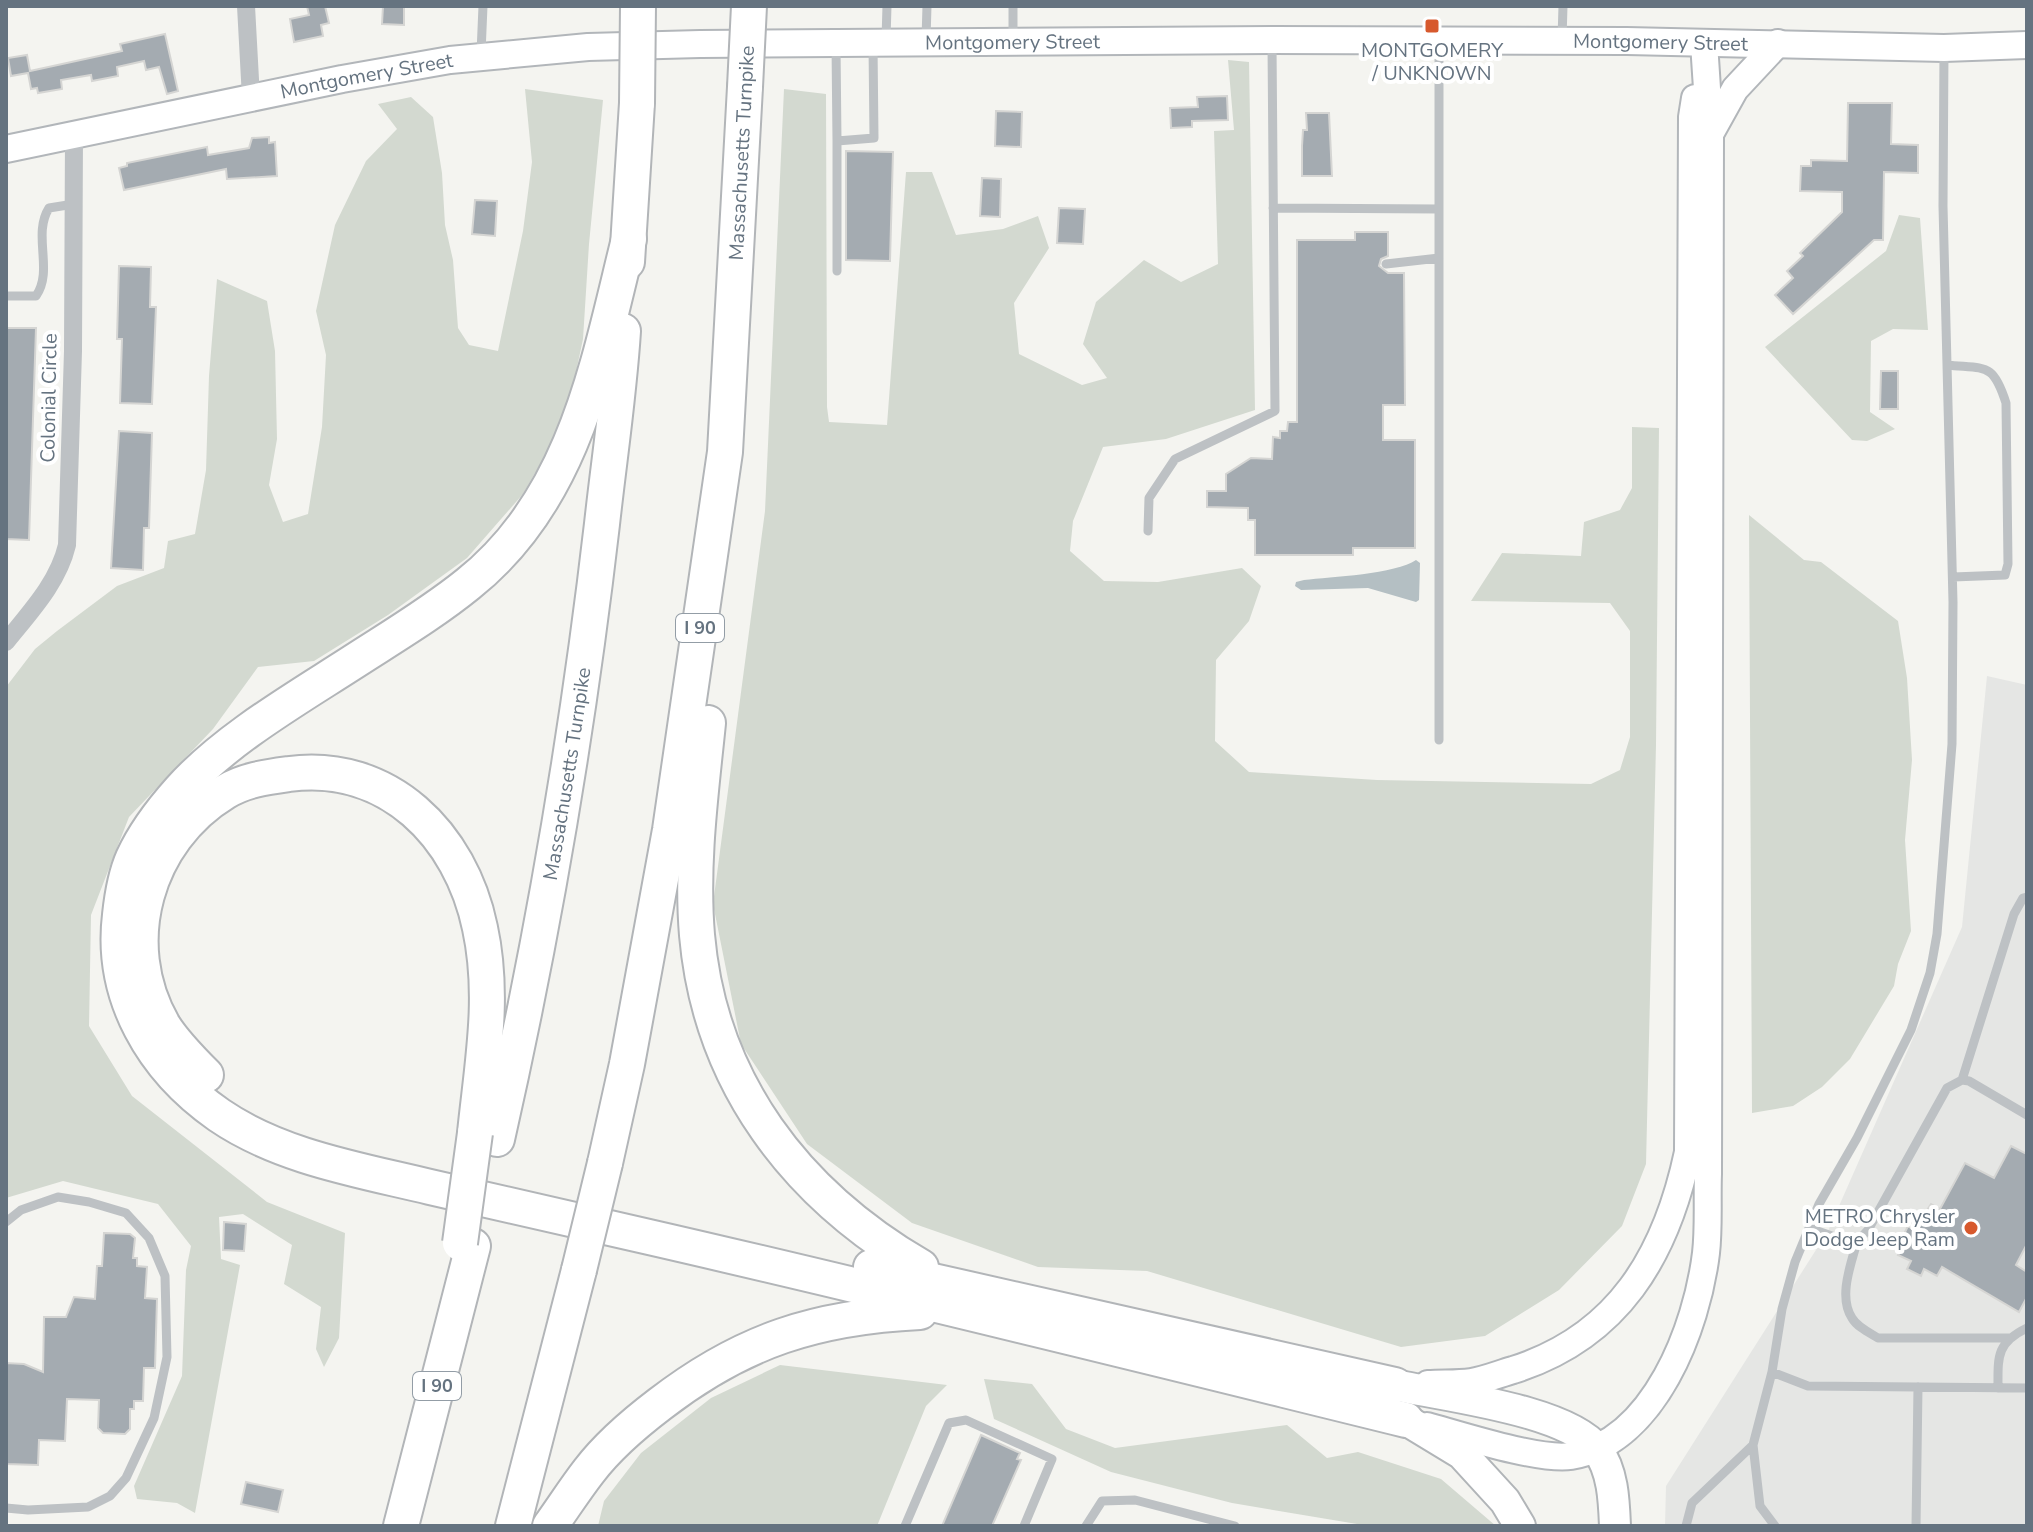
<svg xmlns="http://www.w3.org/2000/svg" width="2033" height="1532" viewBox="0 0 2033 1532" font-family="'Nunito Sans',sans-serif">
  <rect width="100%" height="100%" fill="#f4f4f0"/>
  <path fill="#e5e6e4" d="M 1987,676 L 2027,685 L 2027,1526 L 1665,1526 L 1666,1486 L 1828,1231 L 1962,927 Z"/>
  <path fill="#d3d9d0" d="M 1228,60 L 1249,62 L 1255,410 L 1166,439 L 1103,447 L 1073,521 L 1070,551 L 1104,581 L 1158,582 L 1242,568 L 1261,586 L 1249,621 L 1216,660 L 1215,741 L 1249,772 L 1377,780 L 1591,784 L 1620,770 L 1630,737 L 1630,631 L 1610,603 L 1471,601 L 1502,553 L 1581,556 L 1584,522 L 1620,510 L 1632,488 L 1632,427 L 1659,428 L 1656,745 L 1646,1164 L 1622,1226 L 1559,1290 L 1485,1336 L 1401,1347 L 1147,1271 L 1038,1267 L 912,1223 L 807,1144 L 741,1044 L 713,904 L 765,511 L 784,89 L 826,94 L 827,407 L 829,422 L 887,425 L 906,172 L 932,172 L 956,235 L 1003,229 L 1038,216 L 1049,248 L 1014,303 L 1019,354 L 1082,385 L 1107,378 L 1083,344 L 1096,302 L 1144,260 L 1181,282 L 1218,264 L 1214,131 L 1234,130 Z
    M 525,89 L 603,100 L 589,244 L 583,339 L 566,419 L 523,494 L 467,558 L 388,615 L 314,661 L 258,667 L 213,729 L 129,817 L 91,915 L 89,1026 L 132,1096 L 267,1202 L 345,1233 L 339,1338 L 324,1367 L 316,1349 L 321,1307 L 284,1284 L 292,1245 L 243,1214 L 219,1217 L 221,1259 L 240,1265 L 195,1513 L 177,1503 L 137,1499 L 134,1486 L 182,1376 L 186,1270 L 191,1246 L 158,1204 L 63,1181 L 6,1198 L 6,687 L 35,649 L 57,631 L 117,586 L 164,568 L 168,541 L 195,534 L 206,470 L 209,376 L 217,279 L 267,301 L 275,351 L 277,439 L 269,485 L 283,522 L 308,514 L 322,427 L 326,355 L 316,311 L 335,225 L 366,161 L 397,129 L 378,104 L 411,97 L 433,117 L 442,173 L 445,225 L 453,260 L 458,328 L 469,345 L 498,351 L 523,231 L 532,162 Z
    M 1899,215 L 1920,218 L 1928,330 L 1893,329 L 1871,341 L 1870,412 L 1895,429 L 1867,441 L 1852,440 L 1765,347 L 1886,251 Z
    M 1749,515 L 1804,560 L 1821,562 L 1898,621 L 1907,678 L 1912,760 L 1905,840 L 1911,931 L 1898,964 L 1894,986 L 1850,1059 L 1822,1087 L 1793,1106 L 1752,1113 Z
    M 780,1365 L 947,1385 L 926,1406 L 877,1526 L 598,1526 L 604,1501 L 641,1453 L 711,1398 Z
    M 984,1379 L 1032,1384 L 1066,1429 L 1115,1448 L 1287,1425 L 1327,1458 L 1358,1452 L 1441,1479 L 1496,1526 L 1369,1526 L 1232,1503 L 1111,1472 L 994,1419 Z"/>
  <path fill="#b4bfc3" d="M 1416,560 L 1420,563 L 1419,600 L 1416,602 L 1368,588 L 1301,590 L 1295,586 L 1296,582 L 1304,580 C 1331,577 1396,574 1416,560 Z"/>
  <path fill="#a4abb1" stroke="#d5d5d3" stroke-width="2" d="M 307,6 L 325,6 L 329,23 L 321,25 L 323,36 L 294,42 L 290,19 L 309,15 Z
    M 383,6 L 404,6 L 404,25 L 382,24 Z
    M 165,34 L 178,91 L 167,94 L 159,67 L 146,70 L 144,61 L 117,67 L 118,76 L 92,81 L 91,75 L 61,80 L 62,89 L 38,93 L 37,88 L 31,89 L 28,73 L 11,76 L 8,58 L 27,55 L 30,71 L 122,51 L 120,44 Z
    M 1227,96 L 1228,120 L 1192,121 L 1192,127 L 1171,128 L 1170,108 L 1198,107 L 1197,97 Z
    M 1848,103 L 1892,103 L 1891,144 L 1918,145 L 1918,173 L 1884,172 L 1883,240 L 1874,240 L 1793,314 L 1775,295 L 1793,278 L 1787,271 L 1803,256 L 1800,253 L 1842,212 L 1842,192 L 1800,191 L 1801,166 L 1811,166 L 1811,160 L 1847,161 Z
    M 996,111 L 1022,112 L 1021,147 L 995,146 Z
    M 1306,113 L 1329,113 L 1332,176 L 1302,176 L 1302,146 L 1303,130 L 1307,130 Z
    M 269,137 L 269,143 L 275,142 L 277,176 L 227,179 L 226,169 L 124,190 L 119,168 L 127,166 L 127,163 L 207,147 L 208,155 L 249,148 L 252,138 Z
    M 846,151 L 893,152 L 890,261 L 846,260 Z
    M 982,178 L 1001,179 L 1000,217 L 980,216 Z
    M 475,200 L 497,201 L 495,236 L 472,234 Z
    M 1059,208 L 1085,209 L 1083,244 L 1057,243 Z
    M 1355,232 L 1388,232 L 1388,256 L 1381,259 L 1379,266 L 1388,273 L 1404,273 L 1405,405 L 1383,405 L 1383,440 L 1415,440 L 1415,548 L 1353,548 L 1353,555 L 1255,555 L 1255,520 L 1248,520 L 1248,508 L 1207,507 L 1207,491 L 1226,491 L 1226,474 L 1251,458 L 1272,459 L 1273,437 L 1280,438 L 1280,431 L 1287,431 L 1288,422 L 1297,422 L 1297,240 L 1355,240 Z
    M 119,266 L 151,267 L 150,307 L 156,307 L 152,404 L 120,403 L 122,339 L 117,339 Z
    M 6,328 L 36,328 L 29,540 L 6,539 Z
    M 1881,371 L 1898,371 L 1898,409 L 1880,409 Z
    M 119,431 L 152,433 L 149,528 L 144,528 L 143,570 L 111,568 Z
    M 2011,1146 L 2027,1154 L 2027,1244 L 2016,1265 L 2027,1272 L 2027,1297 L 2019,1312 L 1942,1267 L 1937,1276 L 1924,1269 L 1921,1276 L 1907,1269 L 1911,1261 L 1898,1255 L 1905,1243 L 1901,1240 L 1908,1226 L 1914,1230 L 1931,1204 L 1940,1209 L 1965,1163 L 1994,1178 Z
    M 224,1222 L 246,1224 L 244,1251 L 223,1250 Z
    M 104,1233 L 130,1234 L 135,1238 L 133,1258 L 137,1258 L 137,1266 L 147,1267 L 145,1298 L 157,1299 L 155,1368 L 144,1368 L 143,1401 L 134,1401 L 134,1409 L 130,1409 L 130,1429 L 125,1434 L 103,1433 L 98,1428 L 99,1400 L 67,1399 L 65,1441 L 39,1440 L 38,1465 L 6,1464 L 6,1363 L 24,1364 L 43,1372 L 44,1317 L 66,1317 L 74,1297 L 95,1299 L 97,1266 L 102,1266 Z
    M 981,1435 L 1020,1453 L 1017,1459 L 1021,1460 L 992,1526 L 942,1526 Z
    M 246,1482 L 283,1490 L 278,1512 L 241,1504 Z"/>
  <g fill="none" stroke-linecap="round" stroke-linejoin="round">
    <defs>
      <g id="secondary">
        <path d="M 1710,134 L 1735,89 L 1778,43"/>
        <path id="s1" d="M 6,149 L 342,79 L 450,60 L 588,47 L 700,44 L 1272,40 L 1627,41 L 1944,48 L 2027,45"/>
        <path d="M 1428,1384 C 1442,1383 1457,1384 1471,1382 C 1485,1380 1499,1374 1513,1370 C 1618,1337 1666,1256 1688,1152 L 1692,117 L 1695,98"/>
        <path d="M 1427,1426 C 1460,1435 1540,1461 1571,1456 C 1655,1441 1697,1327 1706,1253 C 1709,1227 1707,1200 1708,1174 L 1710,134 L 1704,43"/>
      </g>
      <path id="primary" d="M 1395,1385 C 1444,1396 1567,1410 1597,1449 C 1613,1471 1614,1500 1615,1526
        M 1406,1420 L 1462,1454 L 1505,1501 L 1520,1526"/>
      <g id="highway">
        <path d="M 629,239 C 598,364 575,499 468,584 C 431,614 390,638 350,664 C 294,700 225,740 180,790 C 163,809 144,834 133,858 C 125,876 122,896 120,915 C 110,997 153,1069 219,1115 C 280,1157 360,1170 430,1187 C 503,1204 576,1221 649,1237 C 902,1295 1154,1358 1406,1420"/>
        <path d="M 627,262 L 637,103"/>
        <path d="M 708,723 C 701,792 691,864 697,935 C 710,1083 796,1194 921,1267"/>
        <path d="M 206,1075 C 191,1060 174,1043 163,1025 C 116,943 146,840 225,792 C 244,780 267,777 289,774 C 388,761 461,835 480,928 C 495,997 482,1064 475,1133"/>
        <path id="s2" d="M 497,1139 C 543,936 578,731 602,524 C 609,460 619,395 623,331"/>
        <path d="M 605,1163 L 627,1064 L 670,830 L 725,452 L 745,87"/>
        <path d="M 871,1267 L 1395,1385"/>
        <path d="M 401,1526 L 473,1246"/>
        <path d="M 513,1526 L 579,1270"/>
        <path d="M 550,1526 C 563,1508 575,1489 589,1471 C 608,1446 635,1423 660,1404 C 743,1340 817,1317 920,1312"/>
      </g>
    </defs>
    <use href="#secondary" stroke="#b2b6ba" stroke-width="30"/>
    <use href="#primary" stroke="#b1b5b8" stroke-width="34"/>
    <use href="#highway" stroke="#b2b5b8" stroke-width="38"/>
    <path stroke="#bdc1c4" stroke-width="9" d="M 1013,6 L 1013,39
      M 886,39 L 887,6
      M 926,39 L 927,6
      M 1562,39 L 1563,6
      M 1439,44 L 1439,740
      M 836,46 L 837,141
      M 481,53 L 483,6
      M 1273,208 L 1439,209
      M 1386,264 L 1439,258
      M 837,271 L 837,141 L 874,138 L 873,45
      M 6,296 L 36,296 C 54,270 32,235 49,208 L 74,204
      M 1947,365 C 1986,369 1993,362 2006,403 L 2008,564 L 2005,575 L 1953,577
      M 1148,531 L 1149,498 L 1175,459 L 1275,411 L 1272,44
      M 1962,1080 L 2014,914 L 2023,898 L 2027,897
      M 6,1222 L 21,1210 L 58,1197 L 89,1202 L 126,1213 L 149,1238 L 165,1276 L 167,1357 L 154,1418 L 126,1478 L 110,1496 L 88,1507 L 28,1510 L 6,1508
      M 1809,1228 L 1849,1242 L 1857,1242 L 1868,1230 L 1947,1088 L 1962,1080 L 1969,1081 L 2027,1115
      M 1857,1242 C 1851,1264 1838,1297 1852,1318 C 1857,1327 1870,1333 1878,1338 L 2010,1338
      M 1772,1372 L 1808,1386 L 2027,1388
      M 1998,1388 C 1998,1357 1996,1343 2027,1328
      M 905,1526 L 949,1423 L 966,1420 L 1052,1459 L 1024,1526
      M 1086,1526 L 1102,1501 L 1135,1500 L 1235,1526
      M 1686,1526 L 1692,1503 L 1753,1445
      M 1775,1526 L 1760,1506 L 1753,1445 L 1772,1372 L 1782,1309 L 1795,1262 L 1819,1204 L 1857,1138 L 1911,1030 L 1930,973 L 1937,934 L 1952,744 L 1953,602 L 1943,206 L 1944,51
      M 1916,1526 L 1918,1387"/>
    <path stroke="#bdc1c4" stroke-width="18" d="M 246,6 L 251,98
      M 6,642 C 30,612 58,583 67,545 L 73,351 L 74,135"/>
    <use href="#secondary" stroke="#fff" stroke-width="26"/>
    <use href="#primary" stroke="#fff" stroke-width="30"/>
    <use href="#highway" stroke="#fff" stroke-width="34"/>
    <defs>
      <path id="highway-bridge" d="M 745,87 L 749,6
        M 637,103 L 638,6
        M 460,1243 L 475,1133
        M 579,1270 L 605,1163"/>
    </defs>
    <use href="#highway-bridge" stroke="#b2b5b8" stroke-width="38" stroke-linecap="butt"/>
    <use href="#highway-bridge" stroke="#fff" stroke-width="34"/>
  </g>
  <g fill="#d7592d" stroke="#fff" stroke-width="3">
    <rect x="1424" y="18" width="16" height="16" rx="4"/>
    <circle cx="1971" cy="1228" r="8"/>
  </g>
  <g text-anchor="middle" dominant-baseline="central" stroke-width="8" stroke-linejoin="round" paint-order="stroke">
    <g fill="#fff" stroke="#939da6" stroke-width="2">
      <rect x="676" y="614" width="48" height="28" rx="6"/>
      <rect x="413" y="1372" width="48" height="28" rx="6"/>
    </g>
    <g font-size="18" font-weight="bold" fill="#657380">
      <text x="700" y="628">I 90</text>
      <text x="437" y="1386">I 90</text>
    </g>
    <g font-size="20" fill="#657380" stroke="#fff">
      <text stroke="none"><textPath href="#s1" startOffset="1016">Montgomery Street</textPath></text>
      <text stroke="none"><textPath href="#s1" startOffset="1664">Montgomery Street</textPath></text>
      <text stroke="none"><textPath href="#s1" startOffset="368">Montgomery Street</textPath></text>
      <text transform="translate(742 153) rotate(-87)">Massachusetts Turnpike</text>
      <text transform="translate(49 398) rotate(-89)">Colonial Circle</text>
      <text stroke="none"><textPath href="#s2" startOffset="372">Massachusetts Turnpike</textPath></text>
    </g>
    <g font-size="20" fill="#657380" stroke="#fff">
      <text x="1432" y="50">MONTGOMERY<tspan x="1432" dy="23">/ UNKNOWN</tspan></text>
      <text x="1955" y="1216" text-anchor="end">METRO Chrysler<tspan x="1955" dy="23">Dodge Jeep Ram</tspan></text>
    </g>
  </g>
  <rect width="2033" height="1532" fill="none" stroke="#657380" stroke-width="16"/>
</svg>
